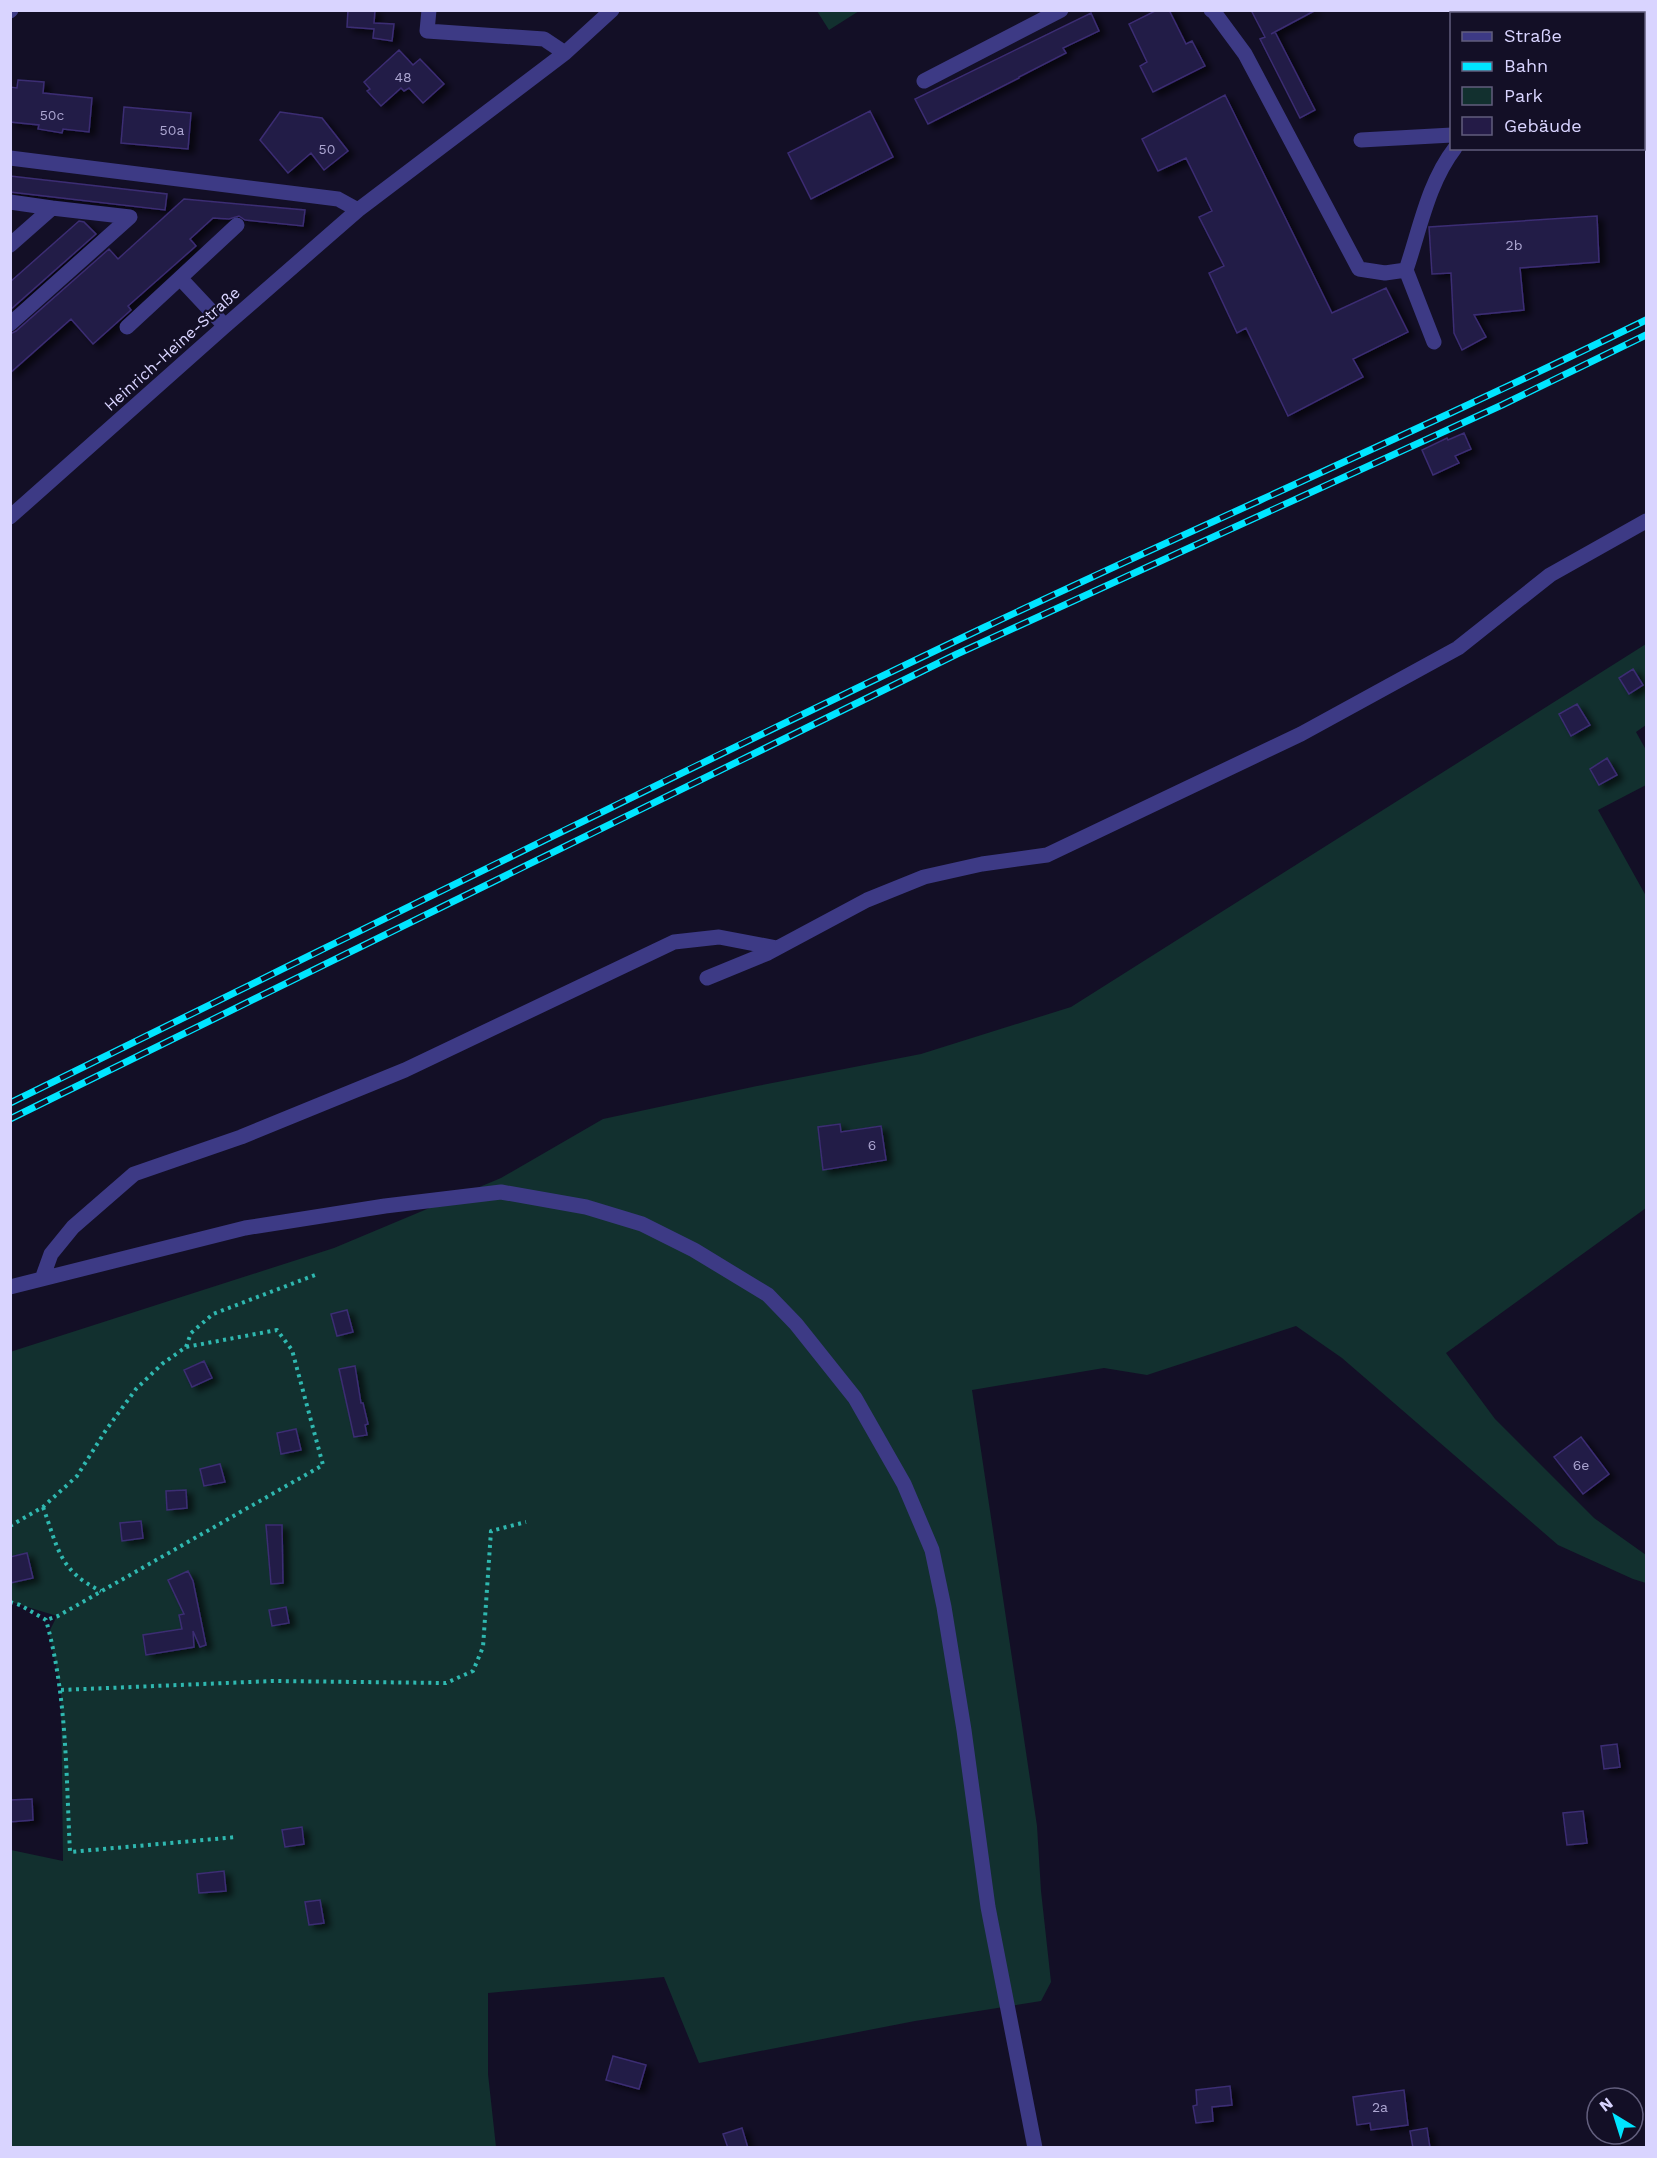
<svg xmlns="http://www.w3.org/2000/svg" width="1657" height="2158" viewBox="0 0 1657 2158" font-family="'Work Sans',sans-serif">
  <defs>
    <filter id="shadow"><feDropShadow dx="6" dy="4" stdDeviation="3" flood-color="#0009"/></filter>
  </defs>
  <rect width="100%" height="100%" fill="#130f26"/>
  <path fill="#12302f" d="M 817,11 L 859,11 L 829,30 Z
    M 1646,644 L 1646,725 L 1636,732 L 1646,750 L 1646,785 L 1598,810 L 1646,896 L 1646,1208 L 1446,1353 L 1495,1419 L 1594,1518 L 1646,1555 L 1646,1583 L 1633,1579 L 1558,1545 L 1342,1358 L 1296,1326 L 1147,1375 L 1104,1368 L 972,1390 L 1037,1826 L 1041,1891 L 1051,1982 L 1041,2001 L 915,2021 L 699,2063 L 664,1977 L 488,1993 L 488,2074 L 496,2147 L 11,2147 L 11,1850 L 63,1861 L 61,1690 L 49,1632 L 57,1616 L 11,1602 L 10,1352 L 334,1248 L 501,1178 L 603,1119 L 757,1086 L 921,1054 L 1071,1007 Z"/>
  <path fill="#241b47" stroke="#3b2d73" stroke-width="1.5" filter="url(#shadow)" d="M 348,10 L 375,10 L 374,23 L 394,24 L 392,41 L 373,38 L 374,29 L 347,27 Z
    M 1157,10 L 1169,10 L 1186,44 L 1192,41 L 1205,66 L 1153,92 L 1140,66 L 1147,62 L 1129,24 Z
    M 1251,10 L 1316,10 L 1271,34 L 1275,32 L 1315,110 L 1300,118 L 1260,39 L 1265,37 Z
    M 1091,13 L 1099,31 L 1063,48 L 1066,53 L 1019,77 L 1019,78 L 928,124 L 915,99 Z
    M 399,50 L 413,65 L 420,59 L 444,84 L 423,103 L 409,88 L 404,91 L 401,88 L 381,106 L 367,91 L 370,89 L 364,82 Z
    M 18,80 L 44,82 L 43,93 L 92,98 L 89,132 L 63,129 L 62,133 L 38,129 L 39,125 L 10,122 L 10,87 L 17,88 Z
    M 1225,95 L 1332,313 L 1386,288 L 1408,332 L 1353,359 L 1363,377 L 1288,416 L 1246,328 L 1237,333 L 1209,273 L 1224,266 L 1199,217 L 1212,211 L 1186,158 L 1158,171 L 1142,139 Z
    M 124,107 L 191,113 L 188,149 L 121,143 Z
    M 870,111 L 893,157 L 811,199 L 788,153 Z
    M 280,112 L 322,118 L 348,151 L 324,170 L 311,153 L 288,173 L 260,140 Z
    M 10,176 L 167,194 L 165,210 L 10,192 Z
    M 184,199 L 305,210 L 303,226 L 245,220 L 239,216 L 229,219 L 213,218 L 190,239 L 196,246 L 128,306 L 131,310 L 93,344 L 71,319 L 10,373 L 10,334 L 16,331 L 109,249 L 118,259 Z
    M 1597,216 L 1599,262 L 1520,268 L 1524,310 L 1474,315 L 1486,337 L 1462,350 L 1454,333 L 1451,273 L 1432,274 L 1429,227 Z
    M 79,221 L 84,222 L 96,234 L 10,310 L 10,282 Z
    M 1464,433 L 1471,449 L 1455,456 L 1459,463 L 1433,475 L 1422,450 L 1447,438 L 1448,440 Z
    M 1633,669 L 1643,685 L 1629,694 L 1619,678 Z
    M 1577,704 L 1590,725 L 1571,736 L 1559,714 Z
    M 1607,758 L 1617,775 L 1599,785 L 1590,769 Z
    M 840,1124 L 841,1132 L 881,1126 L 886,1160 L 823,1170 L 818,1127 Z
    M 347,1310 L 353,1332 L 337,1336 L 331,1314 Z
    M 204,1361 L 212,1378 L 192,1387 L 184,1370 Z
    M 355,1366 L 361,1403 L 363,1403 L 368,1424 L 365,1425 L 367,1435 L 354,1437 L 339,1369 Z
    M 296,1429 L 301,1450 L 281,1454 L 277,1433 Z
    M 1581,1437 L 1609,1474 L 1583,1494 L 1554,1457 Z
    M 220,1464 L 225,1482 L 204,1486 L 200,1469 Z
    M 186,1490 L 187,1508 L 167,1510 L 166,1491 Z
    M 141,1521 L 143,1538 L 122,1541 L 120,1523 Z
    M 266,1525 L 282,1525 L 283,1583 L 271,1584 Z
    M 27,1553 L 33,1578 L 10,1583 L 10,1557 Z
    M 188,1571 L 193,1581 L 206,1645 L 200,1647 L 193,1631 L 194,1647 L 146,1655 L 143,1635 L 182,1629 L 179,1615 L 184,1614 L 168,1580 Z
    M 286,1607 L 289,1623 L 272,1626 L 269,1610 Z
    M 1617,1744 L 1620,1767 L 1604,1769 L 1601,1746 Z
    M 32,1799 L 33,1820 L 10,1822 L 10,1800 Z
    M 1583,1811 L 1587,1843 L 1567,1845 L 1563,1813 Z
    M 302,1827 L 304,1844 L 285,1847 L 282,1830 Z
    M 224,1871 L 226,1891 L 199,1893 L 197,1874 Z
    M 320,1900 L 324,1923 L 309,1925 L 305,1902 Z
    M 613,2056 L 646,2065 L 639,2089 L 606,2080 Z
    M 1230,2086 L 1232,2105 L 1212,2107 L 1213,2121 L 1196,2123 L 1193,2106 L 1197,2105 L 1196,2090 Z
    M 1404,2090 L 1408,2125 L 1371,2130 L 1370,2123 L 1357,2125 L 1353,2097 Z
    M 742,2128 L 748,2148 L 728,2148 L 723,2134 Z
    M 1427,2128 L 1430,2148 L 1413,2148 L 1410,2131 Z"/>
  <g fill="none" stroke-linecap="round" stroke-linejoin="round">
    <path stroke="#2fb8b0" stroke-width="4" stroke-dasharray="3 4.5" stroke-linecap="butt" d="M 1605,10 L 1609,14
      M 186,1347 L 191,1333 L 213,1314 L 315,1275
      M 43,1507 C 58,1548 59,1571 101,1591
      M 10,1526 L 43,1507 L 77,1476 L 106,1430 L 136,1389 L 162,1364 L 186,1347 L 277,1330 L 292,1350 L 323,1465 L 58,1616 L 46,1620
      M 10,1602 L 20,1605 L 46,1620 C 67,1695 66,1775 70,1852 L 237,1837
      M 61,1690 L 273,1681 L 446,1683 L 473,1671 L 483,1647 L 491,1531 L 526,1522"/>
    <path stroke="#3d3a85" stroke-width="15" d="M 429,10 L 427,31 L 544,39 L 565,53
      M 1211,10 L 1214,12 L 1245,54 L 1359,269 L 1385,273 L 1406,270 C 1420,229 1428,183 1455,148
      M 10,11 L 11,10
      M 1632,14 L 1633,10
      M 1644,76 L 1646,80
      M 924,81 L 1061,10
      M 1644,114 L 1646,113
      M 1361,140 L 1452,135
      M 10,158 L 338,199 L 358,210
      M 10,202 L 52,208
      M 10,245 L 52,208 L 130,217 L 10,324
      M 1406,270 L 1434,342
      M 225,326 L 180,278 L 237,225
      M 127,327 L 180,278
      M 10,517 L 225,326 L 358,210 L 565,53 L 612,10
      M 707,978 L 768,953 L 867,900 L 924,877 L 982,864 L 1047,855 L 1301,734 L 1458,648 L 1550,575 L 1646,521
      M 42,1279 L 51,1254 L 73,1227 L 134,1174 L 241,1137 L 405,1070 L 674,942 L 719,937 L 777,948
      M 10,1287 L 245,1228 L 385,1206 L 501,1192 L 586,1207 L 642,1224 L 694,1250 L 768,1295 L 796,1324 L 855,1398 L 904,1484 L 932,1550 L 944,1607 L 964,1730 L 988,1907 L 1035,2148"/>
    <defs>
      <path id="rail" d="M 10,1103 C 335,944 658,782 985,627 C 1205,523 1428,427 1646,320
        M 10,1119 L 957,654 L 1502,405 L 1646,335"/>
    </defs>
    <use href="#rail" stroke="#00e5ff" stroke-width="7"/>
    <use href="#rail" stroke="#130f26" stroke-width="4.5" stroke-dasharray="14" stroke-linecap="butt"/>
  </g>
  <g text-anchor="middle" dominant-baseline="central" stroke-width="4.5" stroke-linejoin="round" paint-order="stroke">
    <g font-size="14" fill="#aca6d1">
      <text x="403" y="77">48</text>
      <text x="52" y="115">50c</text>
      <text x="172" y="130">50a</text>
      <text x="327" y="149">50</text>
      <text x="1514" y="245">2b</text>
      <text x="872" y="1145">6</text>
      <text x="1581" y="1465">6e</text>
      <text x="1380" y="2107">2a</text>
    </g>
    <g font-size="16" fill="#d9d4ff" stroke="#130f26">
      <text transform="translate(172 349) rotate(-42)">Heinrich-Heine-Straße</text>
    </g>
  </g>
  <rect width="1657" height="2158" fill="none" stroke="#d9d4ff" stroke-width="24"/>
  <rect x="1450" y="12" width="195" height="138" fill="#130f26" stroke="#625e7d" stroke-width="1.5"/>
  <rect x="1462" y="32" width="30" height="9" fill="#3d3a85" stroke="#625e7d" stroke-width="1.5"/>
  <text x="1504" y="42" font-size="18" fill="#d9d4ff">Straße</text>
  <rect x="1462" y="62" width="30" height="9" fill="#00e5ff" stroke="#625e7d" stroke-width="1.5"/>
  <text x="1504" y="72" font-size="18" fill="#d9d4ff">Bahn</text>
  <rect x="1462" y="87" width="30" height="18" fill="#12302f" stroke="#625e7d" stroke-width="1.5"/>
  <text x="1504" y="102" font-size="18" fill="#d9d4ff">Park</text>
  <rect x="1462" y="117" width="30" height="18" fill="#241b47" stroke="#625e7d" stroke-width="1.5"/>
  <text x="1504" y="132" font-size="18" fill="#d9d4ff">Gebäude</text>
  <g transform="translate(1615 2116) rotate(322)"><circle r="28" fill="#130f26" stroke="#625e7d" stroke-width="1.5"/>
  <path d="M0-4.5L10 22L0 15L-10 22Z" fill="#00e5ff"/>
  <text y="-9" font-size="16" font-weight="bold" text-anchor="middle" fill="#d9d4ff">N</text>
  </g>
</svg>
